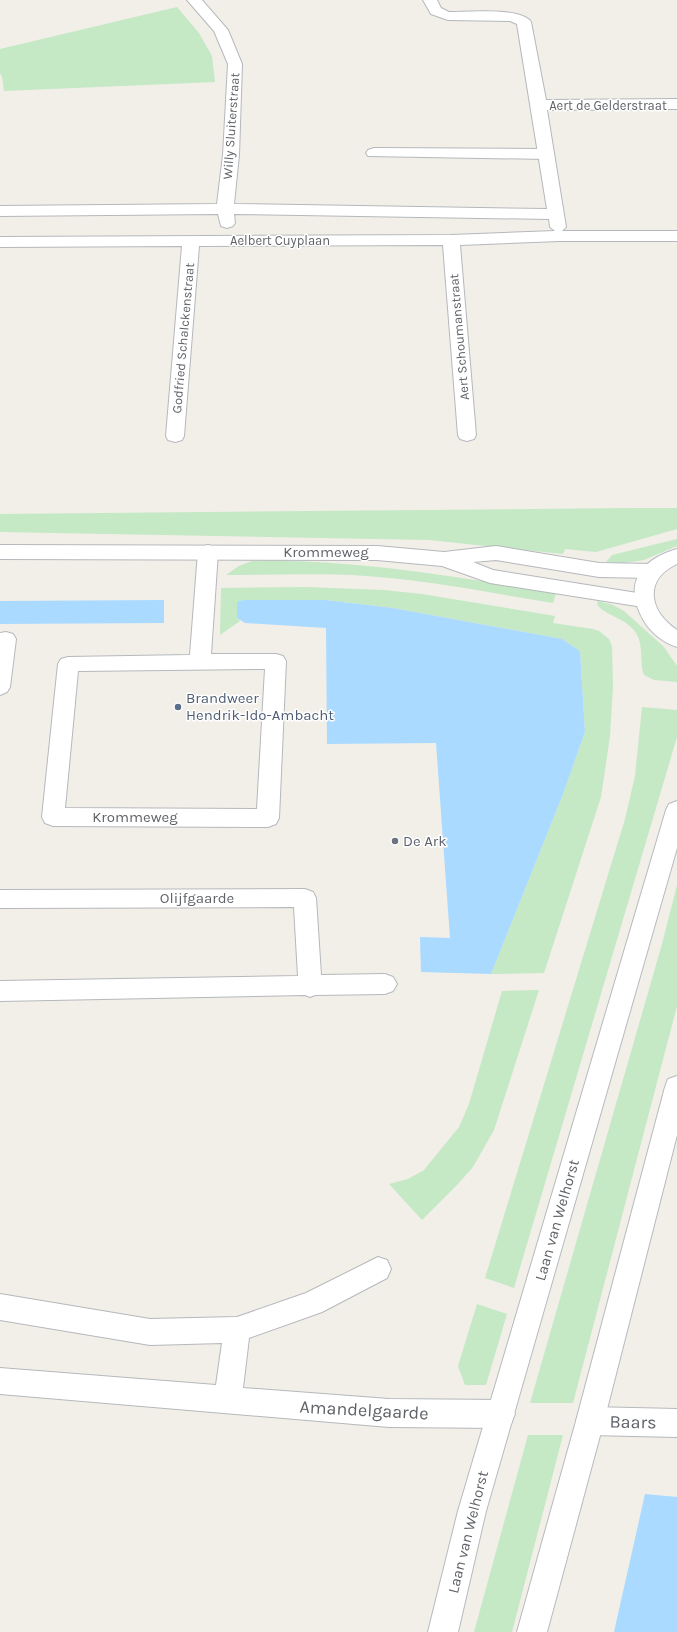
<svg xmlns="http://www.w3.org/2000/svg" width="677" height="1632" viewBox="0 0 677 1632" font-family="Karla,sans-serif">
  <rect width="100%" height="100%" fill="#f1efe8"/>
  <path fill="#c5e8c5" d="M 177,7 L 199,33 L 212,56 L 215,82 L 4,91 L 2,77 L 0,73 L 0,49 Z
    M 633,508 L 677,508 L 677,529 L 596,552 L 565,549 L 563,554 L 429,540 L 0,532 L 0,514 Z
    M 677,539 L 677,546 L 644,560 L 623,563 L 606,562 L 612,555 Z
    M 252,561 C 355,559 455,577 556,593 L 553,603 C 491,593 429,580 366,576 C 320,573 273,575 226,575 L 239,566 Z
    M 306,587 L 384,590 L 422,594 L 555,616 L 553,623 L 593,629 L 599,631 L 609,639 L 612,646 L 613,686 L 610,736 L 601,797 L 544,973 L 491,974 L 563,794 L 585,732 L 580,651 L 562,639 L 393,608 L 326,600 L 244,600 L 237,618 L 240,621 L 220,635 L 221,588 Z
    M 598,601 L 613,605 L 624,611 L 664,647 L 677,666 L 677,682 L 654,680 L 644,675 C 639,662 644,645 636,633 C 626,617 604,616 597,604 Z
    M 642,707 L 677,710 L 677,737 L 514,1288 L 485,1278 L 625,819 L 635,776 Z
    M 677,885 L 677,1006 L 573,1403 L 530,1403 L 662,944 Z
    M 539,990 L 494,1130 L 473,1167 L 457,1185 L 422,1220 L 389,1184 L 408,1179 L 424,1170 L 459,1127 L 469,1104 L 502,991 Z
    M 477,1304 L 507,1314 L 486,1385 L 465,1385 L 458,1366 Z
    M 528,1435 L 563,1435 L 512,1632 L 474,1632 Z"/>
  <path fill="#aadaff" d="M 164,600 L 164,623 L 0,624 L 0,601 Z
    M 244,600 L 326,600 L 393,608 L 562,639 L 580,651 L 585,732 L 563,794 L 491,974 L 421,972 L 420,937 L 450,938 L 436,743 L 327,744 L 326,628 L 245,623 L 237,618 L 237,602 Z
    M 645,1494 L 677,1497 L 677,1632 L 614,1632 Z"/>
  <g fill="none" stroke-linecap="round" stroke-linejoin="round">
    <defs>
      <path id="service" d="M 374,148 L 546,149 L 552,151 L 554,154 L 552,157 L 546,159 L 368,156 L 366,153 L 368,150 Z
        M 208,545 L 215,547 L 218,552 L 211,654 L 276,654 L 283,656 L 286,661 L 279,818 L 276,824 L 268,827 L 53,826 L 45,823 L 42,817 L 58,664 L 61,659 L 68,657 L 190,655 L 198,552 L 201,547 ZM 265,669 L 257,809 L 65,808 L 78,671 Z"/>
      <path id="minor" d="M 187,0 L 202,0 L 228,30 L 242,64 L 239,155 L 234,204 L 547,209 L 517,24 L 510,21 L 448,20 L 431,14 L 423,0 L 437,0 L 441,8 L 449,12 C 467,12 521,7 531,22 L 546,100 L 677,99 L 677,109 L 547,110 L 566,227 L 562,231 L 677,231 L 677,241 L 560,241 L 460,245 L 476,435 L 474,439 L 467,441 L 460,439 L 458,435 L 443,245 L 199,246 L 184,436 L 182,440 L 175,442 L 168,440 L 166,436 L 182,246 L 0,247 L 0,237 L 451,235 L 555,231 L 550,227 L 549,219 L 234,214 L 235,223 L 233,226 L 227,228 L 221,226 L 218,214 L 0,216 L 0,206 L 217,204 L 223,155 L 228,64 L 214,31 Z
        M 6,632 L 13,634 L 16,639 L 10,687 L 7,692 L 0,695 L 0,633 Z
        M 305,889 L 313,892 L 316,898 L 321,975 L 385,974 L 393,977 L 397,984 L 393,991 L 385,994 L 315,995 L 310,997 L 305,995 L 0,1001 L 0,981 L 298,976 L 294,907 L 0,908 L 0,890 Z
        M 378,1257 L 387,1260 L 391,1269 L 387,1278 L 322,1312 L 249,1338 L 243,1388 L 389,1399 L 501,1400 L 511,1404 L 515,1414 L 511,1424 L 501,1428 L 389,1427 L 0,1394 L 0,1368 L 216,1385 L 222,1343 L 150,1345 L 0,1320 L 0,1294 L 150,1319 L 237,1317 L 306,1293 Z
        M 590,1407 L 677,1409 L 677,1437 L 590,1435 L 580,1431 L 576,1421 L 580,1411 Z"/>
      <path id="tertiary" d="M 0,545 L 377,546 L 444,552 L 496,546 L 599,563 L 653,564 L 660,566 L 663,571 L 660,576 L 653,578 L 599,577 L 496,560 L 473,562 L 493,570 L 650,595 L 653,600 L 650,605 L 643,607 L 490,583 L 442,566 L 377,560 L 0,559 Z"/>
      <path id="secondary" d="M 677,549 L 677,564 C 643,580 649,611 677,630 L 677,647 C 664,643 651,633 644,621 C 623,585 639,560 677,549 Z
        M 677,801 L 677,848 L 486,1511 L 458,1632 L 428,1632 L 458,1511 L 666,810 L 669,804 Z
        M 677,1076 L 677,1135 L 604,1421 L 547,1632 L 517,1632 L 576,1421 L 665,1087 L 668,1079 Z"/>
    </defs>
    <use href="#service" stroke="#b5b8bc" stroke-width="2"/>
    <use href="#minor" stroke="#b5b8bc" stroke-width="2"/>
    <use href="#tertiary" stroke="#b5b8bc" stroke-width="2"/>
    <use href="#secondary" stroke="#b6babf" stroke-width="2"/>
    <use href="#service" fill="#fff" fill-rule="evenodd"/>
    <use href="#minor" fill="#fff" fill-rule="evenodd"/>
    <use href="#tertiary" fill="#fff" fill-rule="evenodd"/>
    <use href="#secondary" fill="#fff" fill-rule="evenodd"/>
  </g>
  <circle fill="#5c6f8a" stroke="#fff" stroke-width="1.5" cx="178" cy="707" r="4"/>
  <circle fill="#6b7280" stroke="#fff" stroke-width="1.5" cx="395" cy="841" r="4"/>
  <g text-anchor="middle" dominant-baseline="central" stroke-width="3" stroke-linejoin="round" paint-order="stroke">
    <g font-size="13" fill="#5f6368" stroke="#fff">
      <text x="608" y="105">Aert de Gelderstraat</text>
      <text transform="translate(231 126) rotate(-86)">Willy Sluiterstraat</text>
      <text x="280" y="240">Aelbert Cuyplaan</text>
      <text transform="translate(459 337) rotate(-95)">Aert Schoumanstraat</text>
      <text transform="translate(183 338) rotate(-85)">Godfried Schalckenstraat</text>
    </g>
    <g font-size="15" fill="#5f6368" stroke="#fff">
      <text x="326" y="552">Krommeweg</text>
      <text x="135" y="817">Krommeweg</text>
      <text x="197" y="898">Olijfgaarde</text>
      <text transform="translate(557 1220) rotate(-74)">Laan van Welhorst</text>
      <text transform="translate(468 1532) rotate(-76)">Laan van Welhorst</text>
    </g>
    <g font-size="15" fill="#4e5e75" stroke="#fff" text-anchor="start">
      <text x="186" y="698">Brandweer<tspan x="186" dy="17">Hendrik-Ido-Ambacht</tspan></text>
    </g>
    <g font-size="15" fill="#5b616d" stroke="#fff" text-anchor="start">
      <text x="403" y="841">De Ark</text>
    </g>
    <g font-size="18" fill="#5f6368" stroke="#fff">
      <text transform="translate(364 1410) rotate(3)">Amandelgaarde</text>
      <text transform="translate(633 1422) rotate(1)">Baars</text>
    </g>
  </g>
</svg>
